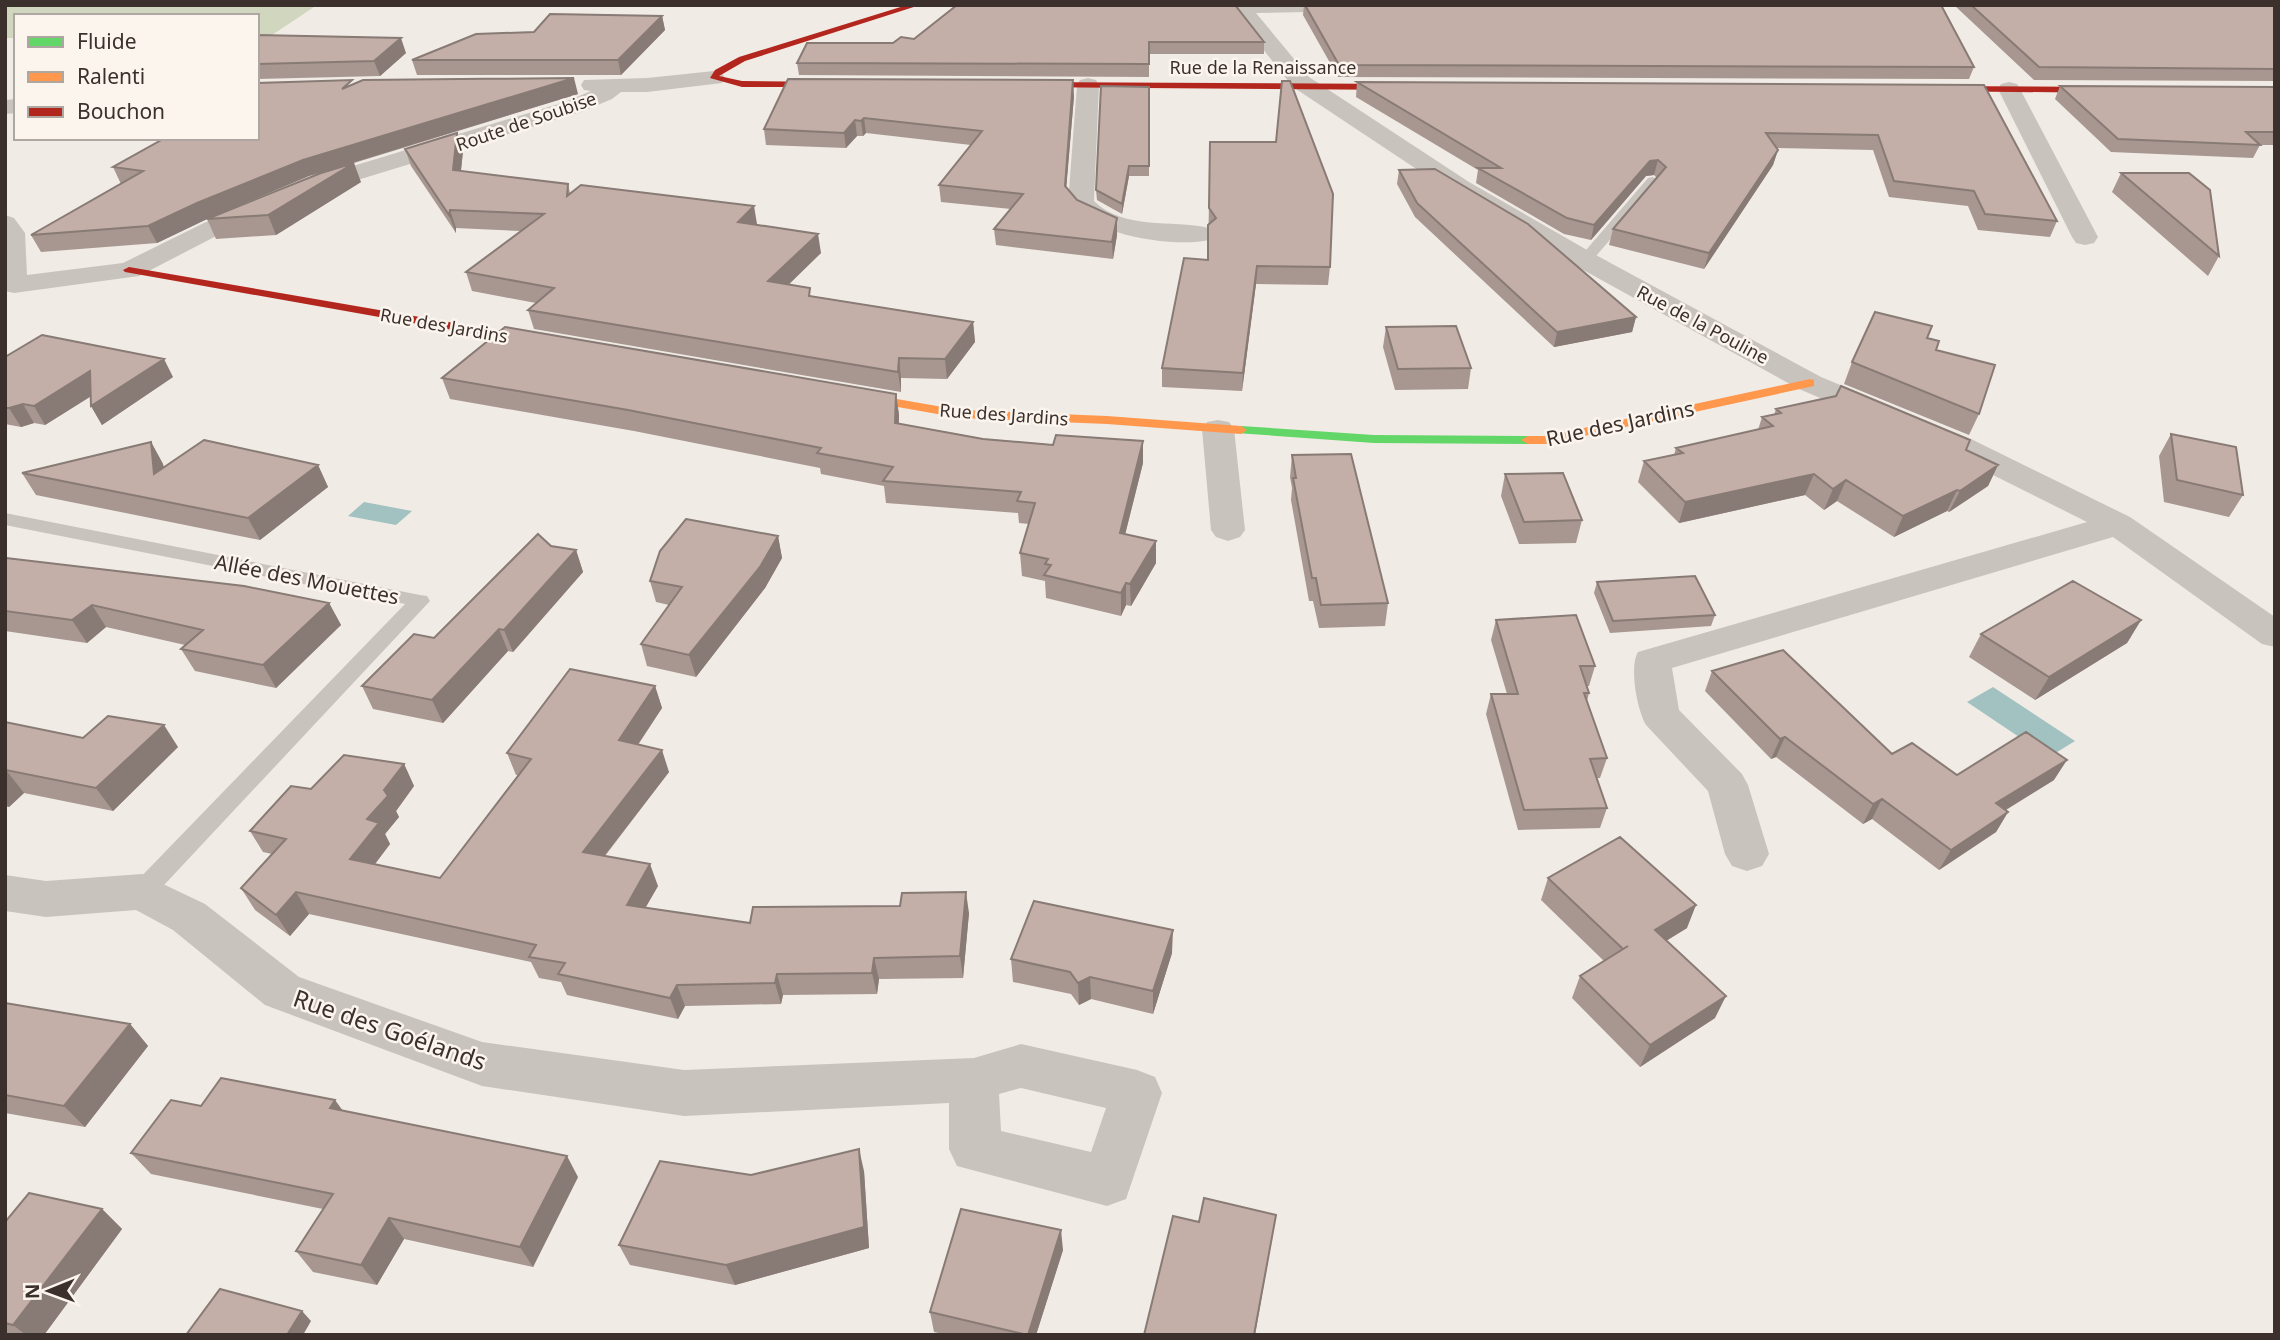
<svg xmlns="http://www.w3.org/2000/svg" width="2280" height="1340" viewBox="0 0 2280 1340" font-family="'Noto Sans',sans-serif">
  <rect width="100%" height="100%" fill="#f0ebe5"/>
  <path fill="#d1d6bf" d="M 5,5 L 317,5 L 272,35 L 257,36 L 257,16 L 16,16 L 16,38 L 5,38 Z"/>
  <path fill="#a1c2c1" d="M 364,502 L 412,511 L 396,525 L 348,516 Z
    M 1993,687 L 2075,741 L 2049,757 L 1967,702 Z"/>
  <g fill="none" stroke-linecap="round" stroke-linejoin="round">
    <path fill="#c9c3be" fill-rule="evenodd" d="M 1653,177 L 1660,181 L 1658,184 L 1590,263 L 1580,263 L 1578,260 L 1580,257 L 1648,178 Z
      M 5,513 L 420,595 L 427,596 L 430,601 L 151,899 L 142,902 L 133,899 L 130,892 L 133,885 L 405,604 L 5,525 Z"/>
    <path fill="#c9c3be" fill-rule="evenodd" d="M 1213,5 L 1364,5 L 1354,11 L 1256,13 L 1309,77 L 1469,182 L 1594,254 L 1821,377 L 1971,439 L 2130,517 L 2275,617 L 2275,647 L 2262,644 L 2113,537 L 1672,668 L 1679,710 L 1742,774 L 1748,785 L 1769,854 L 1762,866 L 1747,871 L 1732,866 L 1725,854 L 1708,791 L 1646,725 C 1637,709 1629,667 1638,652 L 2087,522 L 1949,453 L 1799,389 L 1576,266 L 1451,192 L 1293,87 L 1235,14 L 1214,12 L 1211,8 Z
      M 714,71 L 722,73 L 725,78 L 722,83 L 647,92 L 621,92 L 612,99 L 581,112 L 328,189 L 224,232 L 139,276 L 14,293 L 5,291 L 5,215 L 14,218 L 25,233 L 27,275 L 123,263 L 206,222 L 310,179 L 565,102 L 591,91 L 584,90 L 581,85 L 584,80 L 647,78 Z
      M 1088,78 L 1096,80 L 1099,85 L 1094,201 C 1125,231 1171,219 1209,228 L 1213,234 L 1209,240 C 1174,248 1090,235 1068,203 L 1077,85 L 1080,80 Z
      M 2009,82 L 2017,84 L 2020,89 L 2098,237 L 2094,243 L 2085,245 L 2076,243 L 2072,237 L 1998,89 L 2001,84 Z
      M 16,99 L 16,113 L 5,114 L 5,100 Z
      M 1218,420 L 1229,422 L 1234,429 L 1245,530 L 1240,537 L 1228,541 L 1216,537 L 1211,530 L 1202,429 L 1207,422 Z
      M 142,874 L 205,904 L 299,977 L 482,1042 L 684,1070 L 974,1058 L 1021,1044 L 1137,1070 L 1155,1077 L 1162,1093 L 1126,1199 L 1107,1206 L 957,1166 L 949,1149 L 949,1103 L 684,1116 L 482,1086 L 265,1005 L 173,930 L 136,910 L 46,917 L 5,911 L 5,875 L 46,881 ZM 1021,1088 L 1106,1108 L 1091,1152 L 1001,1131 L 999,1094 Z"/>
    <path fill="#63d668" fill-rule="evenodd" d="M 1241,426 L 1374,435 L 1528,436 L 1535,440 L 1528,444 L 1374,443 L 1236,433 L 1236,427 Z"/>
    <path fill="#ff974d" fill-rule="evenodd" d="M 1810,379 L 1814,380 L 1814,386 L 1547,444 L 1528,444 L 1521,440 L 1528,436 L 1547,436 Z
      M 845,390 L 960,410 L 1107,416 L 1241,426 L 1247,430 L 1241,434 L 1107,424 L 960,418 L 841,397 L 841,391 Z"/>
    <path fill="#b3261e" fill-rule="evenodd" d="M 907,5 L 920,5 L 745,61 L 719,76 L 742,81 L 838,82 L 842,85 L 841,87 L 742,87 L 710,78 L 715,70 L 739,57 Z
      M 1020,82 L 1408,84 L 1412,87 L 1408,90 L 1017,87 L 1016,85 Z
      M 1934,86 L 2112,87 L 2117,90 L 2112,93 L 1931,91 L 1930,89 Z
      M 129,267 L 548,339 L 554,343 L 548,347 L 125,272 L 123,270 Z"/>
  </g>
  <path fill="#a89690" d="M 1304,5 L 1941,5 L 1974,67 L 1969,79 L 1338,77 L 1303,15 Z
    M 1954,5 L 2275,5 L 2275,81 L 2034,80 Z
    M 662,16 L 665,30 L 621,75 L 417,75 L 412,60 L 534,32 Z
    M 257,35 L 406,53 L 380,76 L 257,79 Z
    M 914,39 L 1264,42 L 1264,54 L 1149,54 L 1149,77 L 799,75 L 797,63 Z
    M 788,79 L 1074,96 L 1066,188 L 1077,200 L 1117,235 L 1113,259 L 996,245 L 994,229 L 1011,209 L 941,202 L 939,185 L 971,145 L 866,133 L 863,136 L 857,136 L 846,148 L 766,145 L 764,129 Z
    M 1357,82 L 1984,85 L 2057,221 L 2050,237 L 1978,230 L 1968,206 L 1889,197 L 1873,150 L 1777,148 L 1778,150 L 1773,165 L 1704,269 L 1609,245 L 1613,229 L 1657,178 L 1654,175 L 1646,176 L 1591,240 L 1564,234 L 1476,183 L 1478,170 L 1356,97 Z
    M 354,84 L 578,94 L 341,167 L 361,182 L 276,235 L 216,239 L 207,219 L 319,173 L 309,176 L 205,220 L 157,243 L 41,252 L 31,235 L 121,184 L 113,167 Z
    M 2060,86 L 2275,87 L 2275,145 L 2260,145 L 2253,158 L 2111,152 L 2055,99 Z
    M 1149,87 L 1149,176 L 1129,176 L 1122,214 L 1097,200 L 1096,190 Z
    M 1210,142 L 1330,267 L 1328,285 L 1256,284 L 1242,391 L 1162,387 L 1162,368 L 1208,260 Z
    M 405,149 L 463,151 L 461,171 L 568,184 L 570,193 L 757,224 L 821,253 L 788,284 L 812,296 L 973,322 L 975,342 L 947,379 L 901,378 L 901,392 L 534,329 L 528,310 L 536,303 L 472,291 L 466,272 L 521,231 L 456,228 L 456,233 L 411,166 Z
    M 1399,170 L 1636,317 L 1632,332 L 1554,347 L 1415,217 L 1397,184 Z
    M 2121,173 L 2219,256 L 2208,276 L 2112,192 Z
    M 1386,327 L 1471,368 L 1468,389 L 1395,390 L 1383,347 Z
    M 1927,338 L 1979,414 L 1969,435 L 1844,384 L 1852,362 Z
    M 5,357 L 173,377 L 102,425 L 91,406 L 91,396 L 45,425 L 34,423 L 21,427 L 5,424 Z
    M 442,378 L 896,394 L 899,415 L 899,424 L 983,439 L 1053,445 L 1143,441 L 1143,463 L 1125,534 L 1156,563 L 1131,606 L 1126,605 L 1121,616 L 1046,598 L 1045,581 L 1022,576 L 1020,553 L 1029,524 L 1019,523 L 1018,513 L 886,503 L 884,486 L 821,474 L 820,468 L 634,431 L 450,399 Z
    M 1776,409 L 1966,450 L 1998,465 L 1988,486 L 1949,512 L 1947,511 L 1894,537 L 1837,501 L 1824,510 L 1805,495 L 1679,523 L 1638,482 L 1644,461 L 1674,455 L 1676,448 L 1758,430 L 1762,417 L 1774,415 Z
    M 2171,434 L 2243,495 L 2229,517 L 2164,502 L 2159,456 Z
    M 151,442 L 163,464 L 164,467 L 318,465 L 328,487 L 260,540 L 36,495 L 22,473 Z
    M 1292,455 L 1388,603 L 1385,626 L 1319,628 L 1313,601 L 1309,601 L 1291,500 L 1292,488 L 1290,477 Z
    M 1505,474 L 1582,520 L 1576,543 L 1519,544 L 1501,496 Z
    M 778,536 L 782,558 L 765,588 L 696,677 L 647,666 L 641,644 L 669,605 L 656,602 L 650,581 Z
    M 551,546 L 576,550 L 583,572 L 513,652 L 508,651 L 443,723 L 373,709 L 362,686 L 434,638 Z
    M 5,559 L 329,603 L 341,625 L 276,688 L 195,671 L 181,649 L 185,645 L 106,627 L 87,643 L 5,631 Z
    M 1597,582 L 1715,615 L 1711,626 L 1610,633 L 1594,593 Z
    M 1496,620 L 1595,666 L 1589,686 L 1587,686 L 1589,693 L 1587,701 L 1607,758 L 1600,778 L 1597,778 L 1607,808 L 1600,828 L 1518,830 L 1486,714 L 1491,694 L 1507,694 L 1491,640 Z
    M 2141,620 L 2127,643 L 2035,700 L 1969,657 L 1981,634 Z
    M 1712,671 L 1892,754 L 1957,775 L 2054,780 L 2006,810 L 2008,812 L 1996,832 L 1939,870 L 1872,819 L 1863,824 L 1776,757 L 1771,759 L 1705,691 Z
    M 655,686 L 662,708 L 638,745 L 669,772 L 605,856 L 658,886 L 645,908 L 750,923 L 969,913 L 963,978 L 879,979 L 877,994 L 783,995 L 781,1004 L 685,1006 L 678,1019 L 567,995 L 561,982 L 539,978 L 531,962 L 309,914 L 290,936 L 255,910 L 241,888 L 272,854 L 263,852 L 250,831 L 311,789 L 404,764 L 414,786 L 396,811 L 399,817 L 385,834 L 390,844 L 375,864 L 440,878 L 518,775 L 516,775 L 507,753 Z
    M 5,722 L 83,738 L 178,747 L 113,811 L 24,793 L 9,807 L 5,807 Z
    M 1548,878 L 1687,928 L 1666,941 L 1715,1018 L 1640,1067 L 1572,998 L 1580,976 L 1604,961 L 1541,900 Z
    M 1172,953 L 1153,1014 L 1091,999 L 1079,1005 L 1071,994 L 1013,982 L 1011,959 Z
    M 5,1003 L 130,1024 L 148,1046 L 85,1127 L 5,1113 Z
    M 201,1106 L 343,1111 L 578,1177 L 533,1267 L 404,1239 L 377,1285 L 313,1272 L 296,1251 L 323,1209 L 151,1174 L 131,1153 Z
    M 864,1171 L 869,1248 L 735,1285 L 630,1265 L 619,1245 L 751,1175 Z
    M 102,1209 L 122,1229 L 44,1335 L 5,1335 L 5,1222 Z
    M 1063,1250 L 1036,1335 L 948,1335 L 934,1332 L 930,1312 Z"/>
  <path fill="#887a75" d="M 662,16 L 665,30 L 621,75 L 618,60 Z
    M 401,38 L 406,53 L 380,76 L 374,61 Z
    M 574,78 L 578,94 L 309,176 L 205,220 L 157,243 L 148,226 L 197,203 L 303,160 Z
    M 1073,80 L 1074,96 L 1065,203 L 1065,186 Z
    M 864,118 L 866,133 L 863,136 L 861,121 Z
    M 855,120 L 857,136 L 846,148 L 844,133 Z
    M 457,133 L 463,151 L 459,188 L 453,170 Z
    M 1778,150 L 1773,165 L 1704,269 L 1709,253 Z
    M 1658,160 L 1654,175 L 1646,176 L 1591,240 L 1594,225 L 1650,161 Z
    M 354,163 L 361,182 L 276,235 L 268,215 Z
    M 1129,166 L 1129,176 L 1122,214 L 1122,204 Z
    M 754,206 L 757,224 L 742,241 L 738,222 Z
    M 450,210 L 456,228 L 456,233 L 449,215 Z
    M 1117,218 L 1117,235 L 1113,259 L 1112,242 Z
    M 818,234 L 821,253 L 772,301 L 768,281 Z
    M 1257,266 L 1256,284 L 1242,391 L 1243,373 Z
    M 1636,317 L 1632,332 L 1554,347 L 1557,332 Z
    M 973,322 L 975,342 L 947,379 L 945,359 Z
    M 899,358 L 901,378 L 901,392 L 898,372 Z
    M 164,359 L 173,377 L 102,425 L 91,406 Z
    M 90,371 L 101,390 L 45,425 L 34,406 Z
    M 896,394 L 899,415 L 898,445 L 895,423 Z
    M 23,404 L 34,423 L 21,427 L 9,408 Z
    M 1143,441 L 1143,463 L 1120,555 L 1120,533 Z
    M 151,442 L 163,464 L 166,496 L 154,474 Z
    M 318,465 L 328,487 L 260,540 L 248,518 Z
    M 1998,465 L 1988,486 L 1949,512 L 1960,491 Z
    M 1814,474 L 1805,495 L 1679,523 L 1685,502 Z
    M 1846,480 L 1837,501 L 1824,510 L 1833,489 Z
    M 1957,490 L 1947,511 L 1894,537 L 1903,516 Z
    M 778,536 L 782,558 L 765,588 L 696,677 L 689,655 Z
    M 1156,541 L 1156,563 L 1131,606 L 1130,584 Z
    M 576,550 L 583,572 L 513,652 L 504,630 Z
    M 1126,583 L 1126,605 L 1121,616 L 1121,593 Z
    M 329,603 L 341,625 L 276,688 L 263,665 Z
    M 92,605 L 106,627 L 87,643 L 72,620 Z
    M 2141,620 L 2127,643 L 2035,700 L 2049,677 Z
    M 499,629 L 508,651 L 443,723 L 432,700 Z
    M 655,686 L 662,708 L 626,762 L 619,740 Z
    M 164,725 L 178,747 L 113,811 L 96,788 Z
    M 1785,737 L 1776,757 L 1771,759 L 1780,739 Z
    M 662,750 L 669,772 L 591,873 L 583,852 Z
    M 2067,760 L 2054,780 L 1984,823 L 1996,803 Z
    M 404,764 L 414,786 L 396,811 L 399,817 L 385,834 L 390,844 L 362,881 L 350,859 L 367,819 L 384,790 Z
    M 6,770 L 24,793 L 9,807 L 5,803 L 5,771 Z
    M 1882,799 L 1872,819 L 1863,824 L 1873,804 Z
    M 2008,812 L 1996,832 L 1939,870 L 1951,850 Z
    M 650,864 L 658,886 L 635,926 L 627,905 Z
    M 296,892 L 309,914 L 290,936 L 276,915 Z
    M 966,892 L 969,913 L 963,978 L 960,956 Z
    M 1696,905 L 1687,928 L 1646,953 L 1655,930 Z
    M 1173,930 L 1172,953 L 1153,1014 L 1153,991 Z
    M 874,958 L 879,979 L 877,994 L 872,973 Z
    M 777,974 L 783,995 L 781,1004 L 775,983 Z
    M 1090,977 L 1091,999 L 1079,1005 L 1078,983 Z
    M 677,985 L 685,1006 L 678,1019 L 670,998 Z
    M 1726,996 L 1715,1018 L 1640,1067 L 1650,1045 Z
    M 130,1024 L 148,1046 L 85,1127 L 64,1106 Z
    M 335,1100 L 351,1122 L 330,1108 Z
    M 859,1149 L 864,1171 L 869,1248 L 735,1285 L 726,1265 Z
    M 567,1156 L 578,1177 L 533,1267 L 520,1247 Z
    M 102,1209 L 122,1229 L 44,1335 L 26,1335 L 13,1325 Z
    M 1276,1215 L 1255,1335 L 1254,1335 Z
    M 389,1218 L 404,1239 L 377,1285 L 361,1265 Z
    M 1061,1230 L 1063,1250 L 1036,1335 L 1028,1335 Z
    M 302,1311 L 311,1321 L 303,1335 L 287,1335 Z"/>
  <path fill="#c3afa7" stroke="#887a75" stroke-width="2" d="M 957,5 L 1235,5 L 1264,42 L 1149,42 L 1149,64 L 797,63 L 807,43 L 893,43 L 901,37 L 914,39 Z
    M 1305,5 L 1941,5 L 1974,67 L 1339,65 Z
    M 1971,5 L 2275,5 L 2275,69 L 2039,67 Z
    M 550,14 L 662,16 L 618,60 L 412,60 L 476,34 L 534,32 Z
    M 257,35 L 401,38 L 374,61 L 257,64 Z
    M 574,78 L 303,160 L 197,203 L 148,226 L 31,235 L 143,171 L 113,167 L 165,138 L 257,138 L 257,83 L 352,80 L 342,89 L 363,80 Z
    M 788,79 L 1073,80 L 1065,186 L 1077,200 L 1117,218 L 1112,242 L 994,229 L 1023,194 L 939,185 L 982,131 L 864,118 L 861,121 L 855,120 L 844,133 L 764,129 Z
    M 1282,81 L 1290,81 L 1333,194 L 1330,267 L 1257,266 L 1243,373 L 1162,368 L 1184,258 L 1208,260 L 1208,225 L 1216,218 L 1209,208 L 1210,142 L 1276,142 Z
    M 1357,82 L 1984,85 L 2057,221 L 1985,214 L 1974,191 L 1894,181 L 1878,135 L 1766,133 L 1778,150 L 1709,253 L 1613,229 L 1666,167 L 1658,160 L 1650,161 L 1594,225 L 1567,218 L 1478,168 L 1501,168 Z
    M 1101,86 L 1149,87 L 1149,166 L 1129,166 L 1122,204 L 1096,190 Z
    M 2060,86 L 2275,87 L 2275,132 L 2246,132 L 2260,145 L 2118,139 Z
    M 457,133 L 453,170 L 568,184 L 567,196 L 581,185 L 754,206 L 738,222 L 818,234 L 768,281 L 810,288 L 809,296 L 973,322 L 945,359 L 899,358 L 898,372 L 528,310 L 554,288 L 466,272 L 544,214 L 450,210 L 449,215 L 405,149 Z
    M 354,163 L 268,215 L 207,219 L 321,173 Z
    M 1435,169 L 1528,224 L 1636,317 L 1557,332 L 1417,203 L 1399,170 Z
    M 2121,173 L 2189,173 L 2210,190 L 2219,256 Z
    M 1875,312 L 1932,326 L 1927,338 L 1939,341 L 1936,350 L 1995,365 L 1979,414 L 1852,362 Z
    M 1456,326 L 1471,368 L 1398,369 L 1386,327 Z
    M 505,327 L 896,394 L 895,423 L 983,439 L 1053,445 L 1056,435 L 1143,441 L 1120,533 L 1156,541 L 1130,584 L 1126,583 L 1121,593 L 1044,575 L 1051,565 L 1045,564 L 1048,559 L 1020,553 L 1035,503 L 1017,501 L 1021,492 L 883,481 L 893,467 L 817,453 L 821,448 L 628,410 L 442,378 Z
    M 42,335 L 164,359 L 91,406 L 90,371 L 34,406 L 23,404 L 9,408 L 5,408 L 5,357 Z
    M 1841,386 L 1970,440 L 1966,450 L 1998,465 L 1960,491 L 1957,490 L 1903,516 L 1846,480 L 1833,489 L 1814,474 L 1685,502 L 1644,461 L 1683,453 L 1676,448 L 1773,426 L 1762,417 L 1781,413 L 1776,409 L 1836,396 Z
    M 2171,434 L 2236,447 L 2243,495 L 2177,480 Z
    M 204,440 L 318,465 L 248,518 L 22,473 L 151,442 L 154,474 Z
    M 1351,454 L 1388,603 L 1321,605 L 1316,578 L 1312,578 L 1293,478 L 1296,478 L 1292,455 Z
    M 1563,473 L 1582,520 L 1524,522 L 1505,474 Z
    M 686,519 L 778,536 L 760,567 L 689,655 L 641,644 L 682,587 L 650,581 L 660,551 Z
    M 538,534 L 551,546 L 576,550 L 504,630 L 499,629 L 432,700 L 362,686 L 414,634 L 434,638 Z
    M 6,558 L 244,586 L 329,603 L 263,665 L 181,649 L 203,630 L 92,605 L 72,620 L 5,611 Z
    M 1695,576 L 1715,615 L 1613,621 L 1597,582 Z
    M 2073,581 L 2141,620 L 2049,677 L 1981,634 Z
    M 1576,615 L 1595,666 L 1580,666 L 1589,693 L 1584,693 L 1607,758 L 1590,759 L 1607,808 L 1524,810 L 1491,694 L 1518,694 L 1496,620 Z
    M 1783,650 L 1892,754 L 1912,743 L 1957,775 L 2026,732 L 2067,760 L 1996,803 L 2008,812 L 1951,850 L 1882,799 L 1873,804 L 1785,737 L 1780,739 L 1712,671 Z
    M 570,669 L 655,686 L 619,740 L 662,750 L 583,852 L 650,864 L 627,905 L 750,923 L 753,907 L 900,906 L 902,893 L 966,892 L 960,956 L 874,958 L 872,973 L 777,974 L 775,983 L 677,985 L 670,998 L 558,974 L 565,963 L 529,957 L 536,945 L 296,892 L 276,915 L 241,888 L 286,839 L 250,831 L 291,786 L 311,789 L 344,755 L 404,764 L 384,790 L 388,796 L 367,819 L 379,823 L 350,859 L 440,878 L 531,759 L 507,753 Z
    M 108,716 L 164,725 L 96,788 L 6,770 L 5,771 L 5,722 L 83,738 Z
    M 1620,837 L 1696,905 L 1655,930 L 1726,996 L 1650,1045 L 1580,976 L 1628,946 L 1623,949 L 1548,878 Z
    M 1034,901 L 1173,930 L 1153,991 L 1090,977 L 1078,983 L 1070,972 L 1011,959 Z
    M 5,1003 L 130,1024 L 64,1106 L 5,1095 Z
    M 221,1078 L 335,1100 L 330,1108 L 567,1156 L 520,1247 L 389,1218 L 361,1265 L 296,1251 L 333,1194 L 131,1153 L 171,1100 L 201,1106 Z
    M 859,1149 L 864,1227 L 726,1265 L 619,1245 L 660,1161 L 751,1175 Z
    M 29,1193 L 102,1209 L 13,1325 L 5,1323 L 5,1222 Z
    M 1204,1198 L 1276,1215 L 1254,1335 L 1144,1335 L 1173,1216 L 1199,1222 Z
    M 961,1209 L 1061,1230 L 1028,1335 L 930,1312 Z
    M 220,1289 L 302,1311 L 287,1335 L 186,1335 Z"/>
  <g text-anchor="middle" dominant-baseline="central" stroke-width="5" stroke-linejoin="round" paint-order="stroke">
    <g font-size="18" fill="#3b302b" stroke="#fbf5ee">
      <text x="1263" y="67">Rue de la Renaissance</text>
      <text transform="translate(526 121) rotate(-19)">Route de Soubise</text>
      <text transform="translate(1703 324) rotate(28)">Rue de la Pouline</text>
      <text transform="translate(444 325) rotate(10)">Rue des Jardins</text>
      <text transform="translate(1004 414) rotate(4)">Rue des Jardins</text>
    </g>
    <g font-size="21" fill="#3b302b" stroke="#fbf5ee">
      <text transform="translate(1620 423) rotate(-12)">Rue des Jardins</text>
      <text transform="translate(307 579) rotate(11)">Allée des Mouettes</text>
    </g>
    <g font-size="24" fill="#3b302b" stroke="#fbf5ee">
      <text transform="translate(390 1029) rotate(19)">Rue des Goélands</text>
    </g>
  </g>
  <rect width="2280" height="1340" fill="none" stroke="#3b302b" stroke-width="14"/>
  <rect x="14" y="14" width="245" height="126" fill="#fbf5ee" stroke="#aea6a0" stroke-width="2"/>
  <rect x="28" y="37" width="35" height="10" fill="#63d668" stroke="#aea6a0" stroke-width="2"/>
  <text x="77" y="49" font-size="21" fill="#3b302b">Fluide</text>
  <rect x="28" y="72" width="35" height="10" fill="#ff974d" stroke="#aea6a0" stroke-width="2"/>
  <text x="77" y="84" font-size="21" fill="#3b302b">Ralenti</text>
  <rect x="28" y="107" width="35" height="10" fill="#b3261e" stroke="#aea6a0" stroke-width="2"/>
  <text x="77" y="119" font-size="21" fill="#3b302b">Bouchon</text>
  <g transform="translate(49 1291) rotate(269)" stroke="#fbf5ee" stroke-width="5" paint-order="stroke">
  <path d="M0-5L12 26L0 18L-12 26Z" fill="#3b302b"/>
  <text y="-10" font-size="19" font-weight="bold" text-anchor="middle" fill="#3b302b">N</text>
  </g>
</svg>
